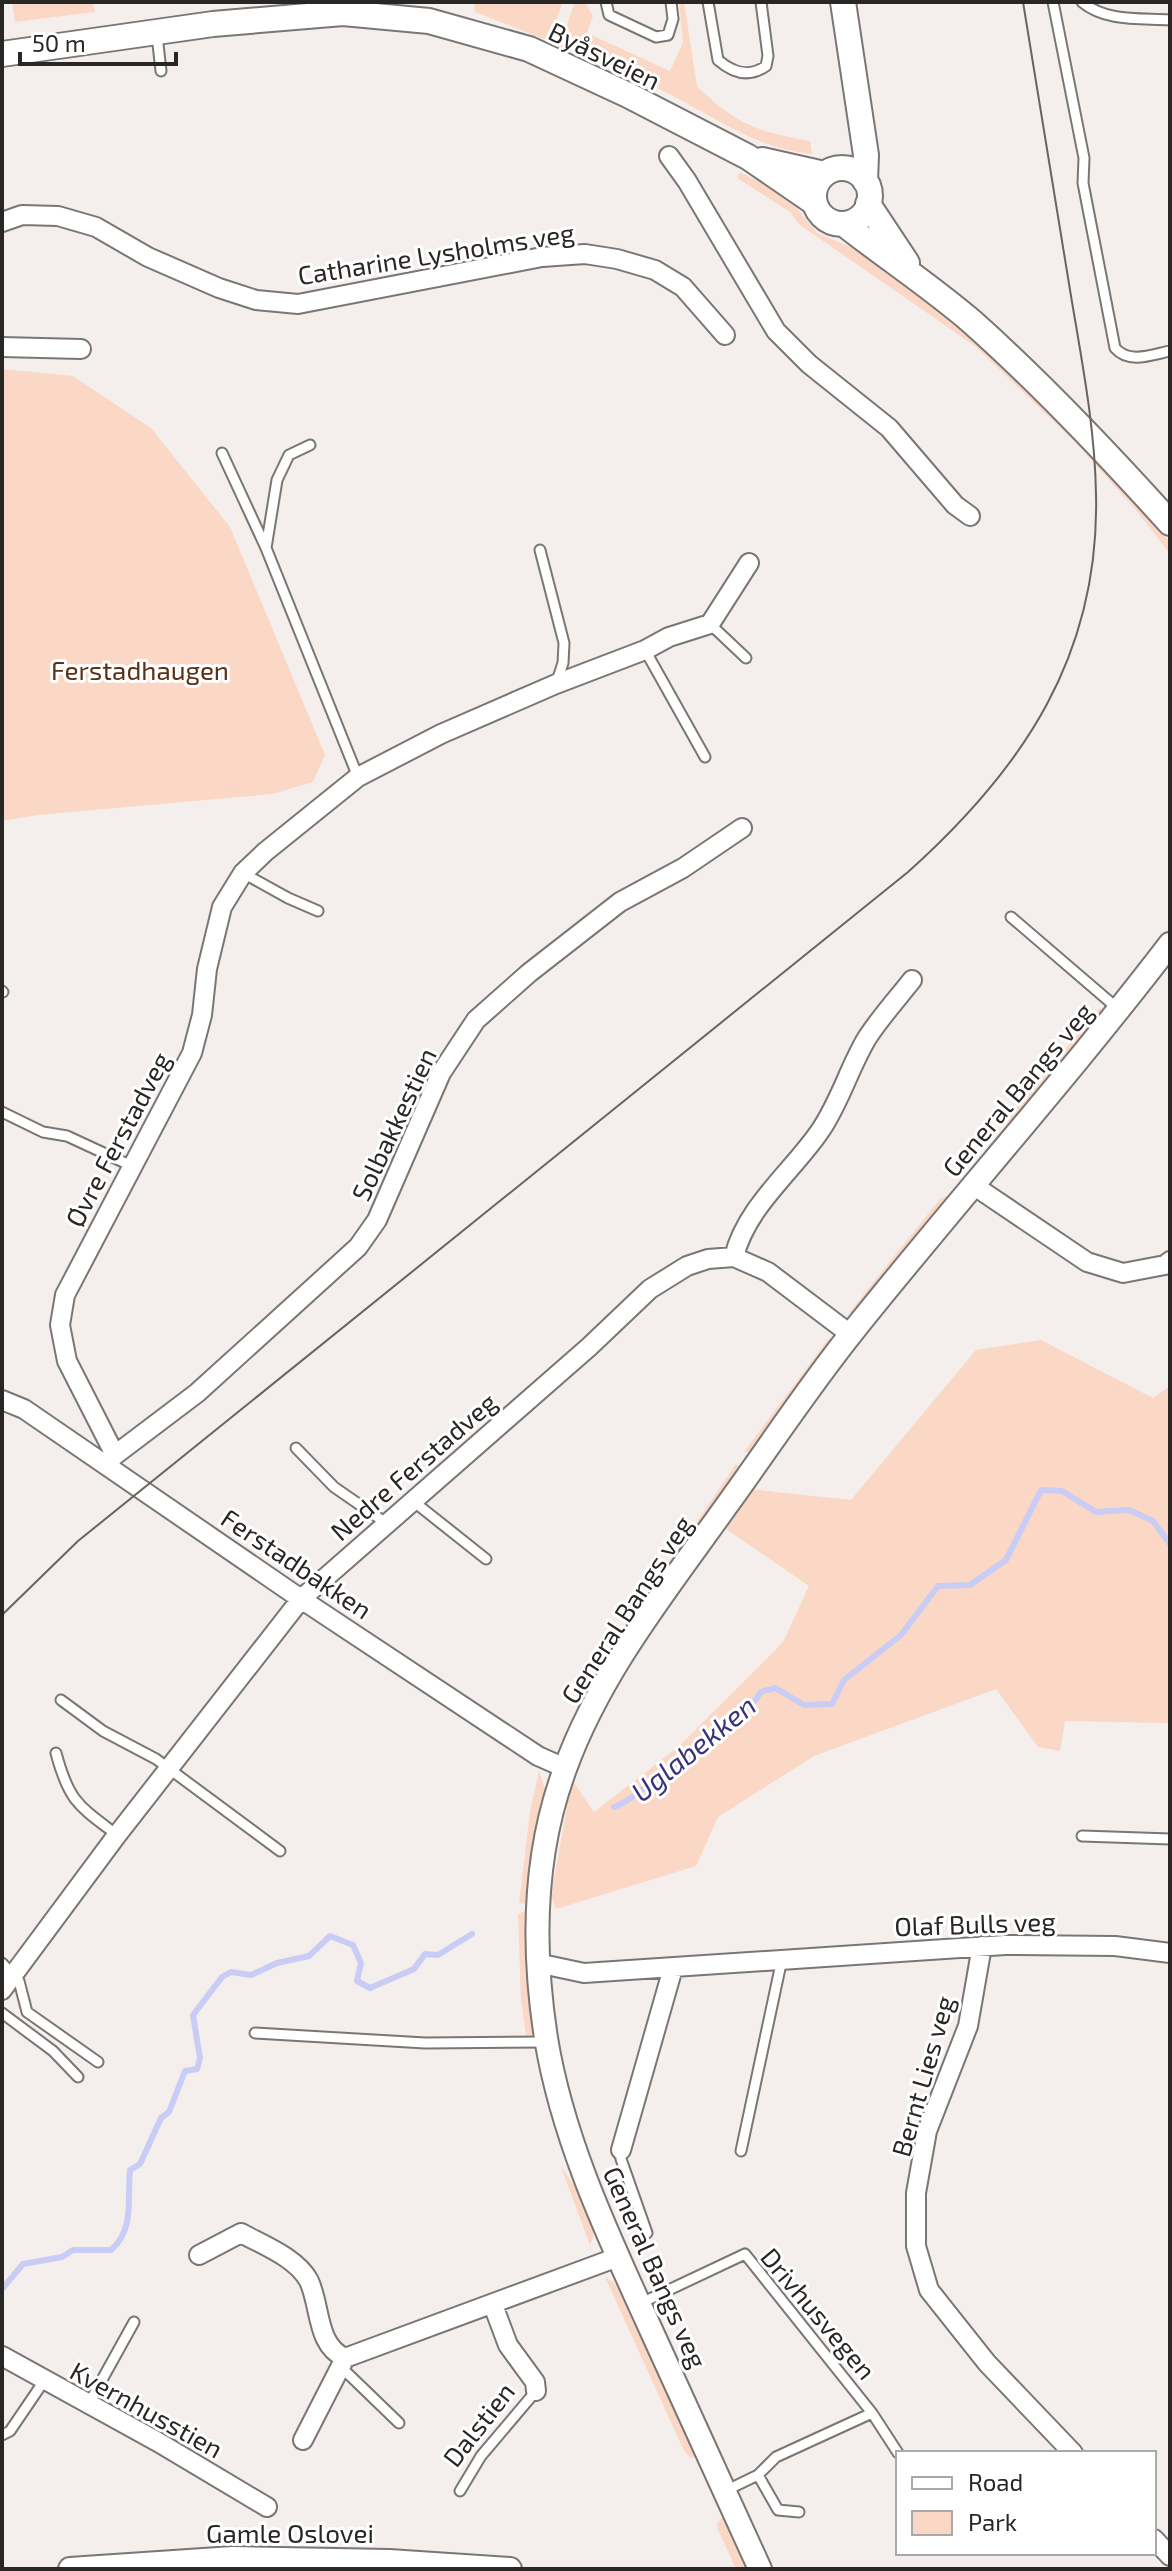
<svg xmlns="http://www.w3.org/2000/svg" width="1172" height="2571" viewBox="0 0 1172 2571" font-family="'Exo 2',sans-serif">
  <rect width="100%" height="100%" fill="#f4efec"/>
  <path fill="#fad8c5" d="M 12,2 L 93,2 L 95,12 L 15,22 Z
    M 471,2 L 563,2 L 549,41 L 475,12 L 474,3 Z
    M 575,2 L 585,2 L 593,16 L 587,33 L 670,71 L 683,42 L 679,2 L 684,2 L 697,86 C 735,124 758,132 810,141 L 812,154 C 755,149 711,114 661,90 C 628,74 593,61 559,46 Z
    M 740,172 L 787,196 L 817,233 L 853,248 L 966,331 L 1065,425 L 1170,542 L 1170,554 L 1137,511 L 1074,441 L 975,346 L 800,225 L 790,212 L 737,178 Z
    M 2,369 L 73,376 L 151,428 L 230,527 L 325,755 L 313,782 L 272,794 L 38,815 L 2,821 Z
    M 1099,1009 L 1103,1009 L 1104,1011 L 1010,1125 L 1007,1125 L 1009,1117 Z
    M 948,1195 L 860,1309 L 848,1314 L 940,1199 Z
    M 829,1338 L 831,1346 L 752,1452 L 744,1452 Z
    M 1041,1340 L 1153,1398 L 1170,1386 L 1170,1723 L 1065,1721 L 1060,1751 L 1038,1747 L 996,1689 L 814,1756 L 718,1817 L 696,1866 L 556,1909 L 551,1895 L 572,1780 L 594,1812 L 678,1747 L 783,1642 L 809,1586 L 723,1527 L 749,1489 L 851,1500 L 976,1350 Z
    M 736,1464 L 740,1468 L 670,1568 L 666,1567 Z
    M 539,1771 L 546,1792 L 528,1901 L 527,1904 L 519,1903 L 530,1812 Z
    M 524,1911 L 527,1913 L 528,1963 L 535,2031 L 529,2037 L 526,2035 L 521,2000 L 518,1915 Z
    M 561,2167 C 574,2185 603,2223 590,2245 Z
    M 605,2277 L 613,2282 L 622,2293 L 696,2456 L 691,2458 L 684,2451 Z
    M 721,2518 L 723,2518 L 746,2569 L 736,2569 L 718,2530 L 717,2525 Z"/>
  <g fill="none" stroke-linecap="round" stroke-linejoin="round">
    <path stroke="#c9ccf4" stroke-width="6" d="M 614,1807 C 634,1800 640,1786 661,1781 L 751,1706 L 761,1692 L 775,1688 L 804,1705 L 832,1704 L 844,1680 L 901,1635 L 938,1586 L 970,1585 L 1006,1560 L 1041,1490 L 1062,1491 L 1096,1512 L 1129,1510 L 1153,1521 L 1170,1544
      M 2,2289 L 23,2264 L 62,2257 L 73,2250 L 111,2250 C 135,2229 127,2199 130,2170 L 140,2164 L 161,2118 L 169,2112 L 185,2071 L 197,2069 L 200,2058 L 193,2015 L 222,1977 L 231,1972 L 251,1975 L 277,1963 L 309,1956 L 330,1936 L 353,1945 L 361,1963 L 357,1981 L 370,1988 L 414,1969 L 425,1954 L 438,1955 L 472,1934"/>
    <defs>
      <path id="service" d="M 606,2 L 609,15 L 656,37 L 668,35 L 673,19 L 671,2
        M 708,2 L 718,60 C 733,73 749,78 766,66 L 768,56 L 761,2
        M 1053,2 L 1084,158 L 1083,183 L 1115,348 C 1129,364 1151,355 1170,351
        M 1082,2 C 1106,22 1140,18 1170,20
        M 157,35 L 161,71
        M 222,453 L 266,548 L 358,777
        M 266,548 L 277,480 L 289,455 L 310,445
        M 540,550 L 564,643 L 563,663 L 556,684
        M 710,624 L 746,658
        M 645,650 L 705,757
        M 243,873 L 288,898 L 318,911
        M 1011,917 L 1117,1008
        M 2,991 L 3,992
        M 2,1112 L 43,1132 L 67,1136 L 134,1167
        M 296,1448 L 334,1487 L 386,1523
        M 413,1501 L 486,1559
        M 61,1700 L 103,1731 L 156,1759 L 280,1851
        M 56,1753 C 69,1802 79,1806 117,1835
        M 1082,1836 L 1170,1839
        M 2,1963 L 19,1981 L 27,2012 L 98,2062
        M 2,2013 L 53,2051 L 78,2077
        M 255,2033 L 425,2043 L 547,2042
        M 621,2150 L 621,2159 L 647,2233
        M 741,2151 L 782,1959
        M 639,2304 L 745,2254 L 872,2413 L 776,2457 L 758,2475 L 725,2491
        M 341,2367 L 399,2423
        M 88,2405 L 134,2322
        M 872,2413 L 898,2453
        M 2,2435 L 10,2431 L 44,2381
        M 758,2475 L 778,2510 L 799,2512
        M 460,2491 L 481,2456 L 536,2391"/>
      <path id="minor" d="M 669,156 L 687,181 L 776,331 L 809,364 L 889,428 L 955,505 L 970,516
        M 2,222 L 22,215 L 58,216 L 96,227 L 148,257 L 219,288 L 256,300 L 298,304 L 542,257 L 585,254 L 617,259 L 655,270 L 683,287 L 725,335
        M 2,347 L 81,349
        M 973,1185 L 1087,1262 L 1123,1273 L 1165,1265 L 1170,1261
        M 734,1257 C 746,1207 792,1172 820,1131 C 840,1102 849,1068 867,1038 C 880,1018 897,999 912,980
        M 2,1400 L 24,1409 L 301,1599 L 538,1756 L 565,1768
        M 115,1455 L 67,1361 L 60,1325 L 65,1295 L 192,1053 L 202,1015 L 207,969 L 222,907 L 243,873 L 265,852 L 358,777 L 441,734 L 556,684 L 645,650 L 669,637 L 710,624 L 749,563
        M 109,1462 L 115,1455 L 197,1393 L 358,1247 L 377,1220 L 441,1073 L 476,1020 L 529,973 L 620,902 L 683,868 L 742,828
        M 982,1946 L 968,2026 L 927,2131 L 916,2193 L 916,2246 L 929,2290 L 987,2363 L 1073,2453
        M 537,1963 L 584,1973 L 1005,1945 L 1115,1946 L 1170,1953
        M 2,1990 L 117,1835 L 301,1599 L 589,1347 L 650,1289 L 687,1266 L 708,1259 L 734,1257 L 768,1272 L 850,1334
        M 621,2150 L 673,1968
        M 199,2255 L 241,2233 C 263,2245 297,2258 309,2281 C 321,2307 316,2345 345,2358
        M 493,2305 L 508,2345 L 535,2382 L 536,2391
        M 2,2356 L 158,2442 L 267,2507
        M 303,2440 L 345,2358 L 618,2257
        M 1154,2539 L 1170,2556"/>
      <path id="tertiary" d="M 70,2569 L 233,2558 L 389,2561 L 510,2569
        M 760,2569 C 722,2486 685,2404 647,2321 C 606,2231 562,2137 546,2038 C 532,1948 533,1855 565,1769 C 600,1672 668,1588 727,1505 C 769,1447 809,1386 854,1330 C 958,1200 1069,1076 1170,944"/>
      <path id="secondary" d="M 843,2 L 866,155 L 865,181
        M 2,54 L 213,24 L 343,13 L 429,21 L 529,49 L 628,95 L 748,157 L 815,203
        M 762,160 L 824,174
        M814 196a28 28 0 1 1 56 0a28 28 0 1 1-56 0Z
        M 868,204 L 907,263
        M 844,224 C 886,257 930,286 971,321 C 1042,384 1107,453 1170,523"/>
    </defs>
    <use href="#service" stroke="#7a7673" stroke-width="13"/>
    <use href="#minor" stroke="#7a7673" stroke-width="22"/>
    <use href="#tertiary" stroke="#7a7673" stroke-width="26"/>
    <use href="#secondary" stroke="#7a7673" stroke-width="28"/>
    <use href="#service" stroke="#fff" stroke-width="9"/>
    <use href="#minor" stroke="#fff" stroke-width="18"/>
    <use href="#tertiary" stroke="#fff" stroke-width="22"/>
    <use href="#secondary" stroke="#fff" stroke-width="24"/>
    <path stroke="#676462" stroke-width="2" d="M 2,1615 L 78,1541 L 908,872 C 1023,769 1100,655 1096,494 C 1095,428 1082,362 1071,296 C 1055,198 1039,100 1023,2"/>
  </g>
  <g text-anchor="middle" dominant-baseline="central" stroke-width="6" stroke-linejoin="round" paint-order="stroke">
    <g font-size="26" fill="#292726" stroke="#fff">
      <text transform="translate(605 55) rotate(26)">Byåsveien</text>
      <text transform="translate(436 253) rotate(-9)">Catharine Lysholms veg</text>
      <text transform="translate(1017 1089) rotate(-50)">General Bangs veg</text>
      <text transform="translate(393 1124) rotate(-65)">Solbakkestien</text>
      <text transform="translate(117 1139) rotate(-62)">Øvre Ferstadveg</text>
      <text transform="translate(413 1466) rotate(-41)">Nedre Ferstadveg</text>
      <text transform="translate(297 1563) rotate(34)">Ferstadbakken</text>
      <text transform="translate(626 1609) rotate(-57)">General Bangs veg</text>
      <text transform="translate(975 1923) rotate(-2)">Olaf Bulls veg</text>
      <text transform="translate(922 2076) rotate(-74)">Bernt Lies veg</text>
      <text transform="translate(656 2267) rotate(66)">General Bangs veg</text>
      <text transform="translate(819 2313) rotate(50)">Drivhusvegen</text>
      <text transform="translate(147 2409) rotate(29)">Kvernhusstien</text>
      <text transform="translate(478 2424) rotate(-52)">Dalstien</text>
      <text x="290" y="2532">Gamle Oslovei</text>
    </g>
    <g font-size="26" fill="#5b3015" stroke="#fff">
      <text x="140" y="669">Ferstadhaugen</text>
    </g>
    <g font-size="28" font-style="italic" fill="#37327d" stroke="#fff">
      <text transform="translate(693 1748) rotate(-39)">Uglabekken</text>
    </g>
  </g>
  <rect width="1172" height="2571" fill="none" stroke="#292726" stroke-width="8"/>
  <rect x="896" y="2451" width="260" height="104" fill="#ffffff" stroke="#a9a9a8" stroke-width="2"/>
  <rect x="912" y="2477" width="40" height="12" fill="#ffffff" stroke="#a9a9a8" stroke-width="2"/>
  <text x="968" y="2491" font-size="24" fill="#292726">Road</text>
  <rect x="912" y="2511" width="40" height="24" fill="#fad8c5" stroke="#a9a9a8" stroke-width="2"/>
  <text x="968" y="2531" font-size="24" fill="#292726">Park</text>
  <path d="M20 52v12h156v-12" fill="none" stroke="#292726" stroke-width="4"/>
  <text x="32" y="52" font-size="24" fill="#292726" stroke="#ffffff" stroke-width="6" paint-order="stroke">50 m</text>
</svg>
